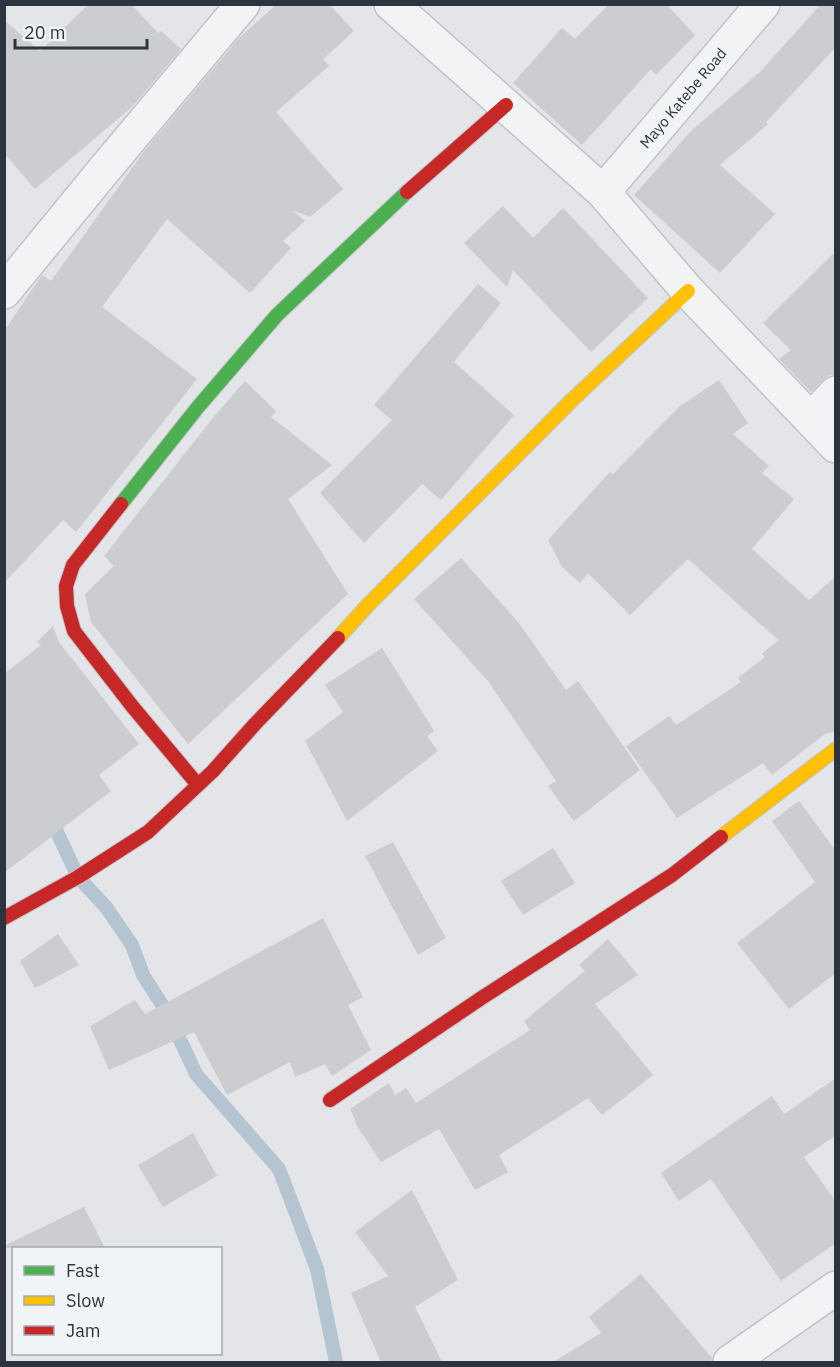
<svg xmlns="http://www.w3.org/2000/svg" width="840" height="1367" viewBox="0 0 840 1367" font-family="'IBM Plex Sans',sans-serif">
  <rect width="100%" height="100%" fill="#e3e5e8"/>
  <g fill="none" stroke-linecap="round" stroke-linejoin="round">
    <path stroke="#b4c4d0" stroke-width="14" d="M 47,820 L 56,830 L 78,877 L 106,907 L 132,945 L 143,975 L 168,1014 L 196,1074 L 279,1169 L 317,1269 L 336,1362"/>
  </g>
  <path fill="#cccdd0" d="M 89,4 L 131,4 L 158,33 L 161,31 L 181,49 L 132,107 L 35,189 L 4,153 L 4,20 L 40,51 Z
    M 277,4 L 329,4 L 354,31 L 323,59 L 329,66 L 276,112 L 343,189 L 310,217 L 292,210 L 305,221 L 283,241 L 291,248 L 250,293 L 167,219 L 102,307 L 197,379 L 76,532 L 63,520 L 4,583 L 4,331 L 42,275 L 51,281 L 145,150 L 240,37 Z
    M 609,4 L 666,4 L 695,35 L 656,75 L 651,69 L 582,145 L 513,83 L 562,28 L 575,39 Z
    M 821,4 L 836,4 L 836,47 L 766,122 L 768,124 L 720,165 L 775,214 L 720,273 L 634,195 L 691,131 L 760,72 Z
    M 503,206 L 533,238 L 563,208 L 648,298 L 591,352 L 513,270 L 507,287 L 464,243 Z
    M 836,251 L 836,375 L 830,375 L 823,380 L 811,392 L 779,359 L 791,350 L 763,323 Z
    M 478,284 L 501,303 L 454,362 L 514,415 L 441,500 L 422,484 L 364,543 L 320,493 L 392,420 L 374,405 Z
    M 719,380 L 748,423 L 733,434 L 769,466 L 762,473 L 794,499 L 752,549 L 809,600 L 836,576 L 836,731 L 825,734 L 772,775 L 763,763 L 677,818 L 626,746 L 669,716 L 676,725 L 741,682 L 738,678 L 765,657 L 762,654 L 778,640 L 688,559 L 630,615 L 588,573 L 580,583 L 562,567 L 548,540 L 610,472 L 613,474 L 679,407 Z
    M 245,381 L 276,411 L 271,417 L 332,465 L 288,499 L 348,594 L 188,744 L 91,622 L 85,594 L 114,566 L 104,556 L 212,419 Z
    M 461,558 L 518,622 L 566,690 L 578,681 L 640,770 L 574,821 L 548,786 L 556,781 L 488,681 L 414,599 Z
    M 53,626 L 59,642 L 139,744 L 99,775 L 111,791 L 4,873 L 4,674 L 41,645 L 37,642 Z
    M 382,648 L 434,731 L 427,736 L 438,751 L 347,821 L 305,741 L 343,712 L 325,685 Z
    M 799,801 L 836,851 L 836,973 L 789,1009 L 737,943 L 815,882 L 772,821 Z
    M 393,842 L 446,938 L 418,955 L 365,856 Z
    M 553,848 L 575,883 L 523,915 L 501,881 Z
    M 323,918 L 363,997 L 348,1005 L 371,1050 L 332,1076 L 325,1064 L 295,1077 L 290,1062 L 227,1095 L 194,1032 L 109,1070 L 90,1026 L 135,1000 L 145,1014 Z
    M 58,934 L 79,965 L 35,988 L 20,961 Z
    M 608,939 L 638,975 L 595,1004 L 653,1075 L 602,1115 L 588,1098 L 499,1155 L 508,1172 L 475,1190 L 439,1129 L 381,1162 L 355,1123 L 356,1122 L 350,1109 L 389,1083 L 395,1095 L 406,1088 L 416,1103 L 530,1030 L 524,1021 L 585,971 L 579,965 Z
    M 836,1078 L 836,1135 L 804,1157 L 836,1202 L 836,1243 L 781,1281 L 711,1179 L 679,1201 L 661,1173 L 772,1096 L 784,1114 Z
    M 193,1133 L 217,1176 L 163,1207 L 138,1165 Z
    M 412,1190 L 458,1280 L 415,1307 L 442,1362 L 381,1362 L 351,1293 L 388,1276 L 355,1232 Z
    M 84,1207 L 105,1248 L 4,1248 L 4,1246 Z
    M 641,1274 L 712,1358 L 711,1362 L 553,1362 L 601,1333 L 589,1317 Z"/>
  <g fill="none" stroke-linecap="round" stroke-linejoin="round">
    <defs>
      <path id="street" d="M 391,4 L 603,192 L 688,291 L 836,446
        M 603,192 L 763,4
        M 4,292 L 104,170 L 243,4
        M 811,419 L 836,393
        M 730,1362 L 836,1288"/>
      <path id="fast" d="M 121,504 L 198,407 L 277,315 L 407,192"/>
      <path id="slow" d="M 338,638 L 368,605 L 572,400 L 688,291
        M 721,837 L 836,749"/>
      <path id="jam" d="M 407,192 L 506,105
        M 121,504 L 73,565 L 66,586 L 67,606 L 74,631 L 132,706 L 198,785
        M 4,918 L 78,877 L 148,832 L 213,771 L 255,724 L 338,638
        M 330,1100 L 483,997 L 672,875 L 721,837"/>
    </defs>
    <use href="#street" stroke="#c2c3c6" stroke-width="36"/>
    <use href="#fast" stroke="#c2c3c6" stroke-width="16"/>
    <use href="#slow" stroke="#c2c3c6" stroke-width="16"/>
    <use href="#jam" stroke="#c2c3c6" stroke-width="16"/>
    <use href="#street" stroke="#f2f3f5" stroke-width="33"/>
    <use href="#fast" stroke="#4caf50" stroke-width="14"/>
    <use href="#slow" stroke="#ffc107" stroke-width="14"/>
    <use href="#jam" stroke="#c62828" stroke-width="14"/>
  </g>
  <g text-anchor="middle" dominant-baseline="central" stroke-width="4.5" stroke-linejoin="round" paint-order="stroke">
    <g font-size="15" fill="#2c353f" stroke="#f1f4f7">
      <text transform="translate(683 98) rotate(-50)">Mayo Katebe Road</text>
    </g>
  </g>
  <rect width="840" height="1367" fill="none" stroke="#2c353f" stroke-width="12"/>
  <rect x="12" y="1247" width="210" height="108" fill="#f1f4f7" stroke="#a2a8ad" stroke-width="1.5"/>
  <rect x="24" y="1266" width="30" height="9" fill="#4caf50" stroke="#a2a8ad" stroke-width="1.5"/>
  <text x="66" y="1277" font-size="18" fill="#2c353f">Fast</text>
  <rect x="24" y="1296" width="30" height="9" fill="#ffc107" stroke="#a2a8ad" stroke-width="1.5"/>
  <text x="66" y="1307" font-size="18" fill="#2c353f">Slow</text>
  <rect x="24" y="1326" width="30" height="9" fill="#c62828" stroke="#a2a8ad" stroke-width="1.5"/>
  <text x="66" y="1337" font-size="18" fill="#2c353f">Jam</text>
  <path d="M15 39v9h132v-9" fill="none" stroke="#2c353f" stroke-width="3"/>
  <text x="24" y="39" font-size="18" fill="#2c353f" stroke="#f1f4f7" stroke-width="4.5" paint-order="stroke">20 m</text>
</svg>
